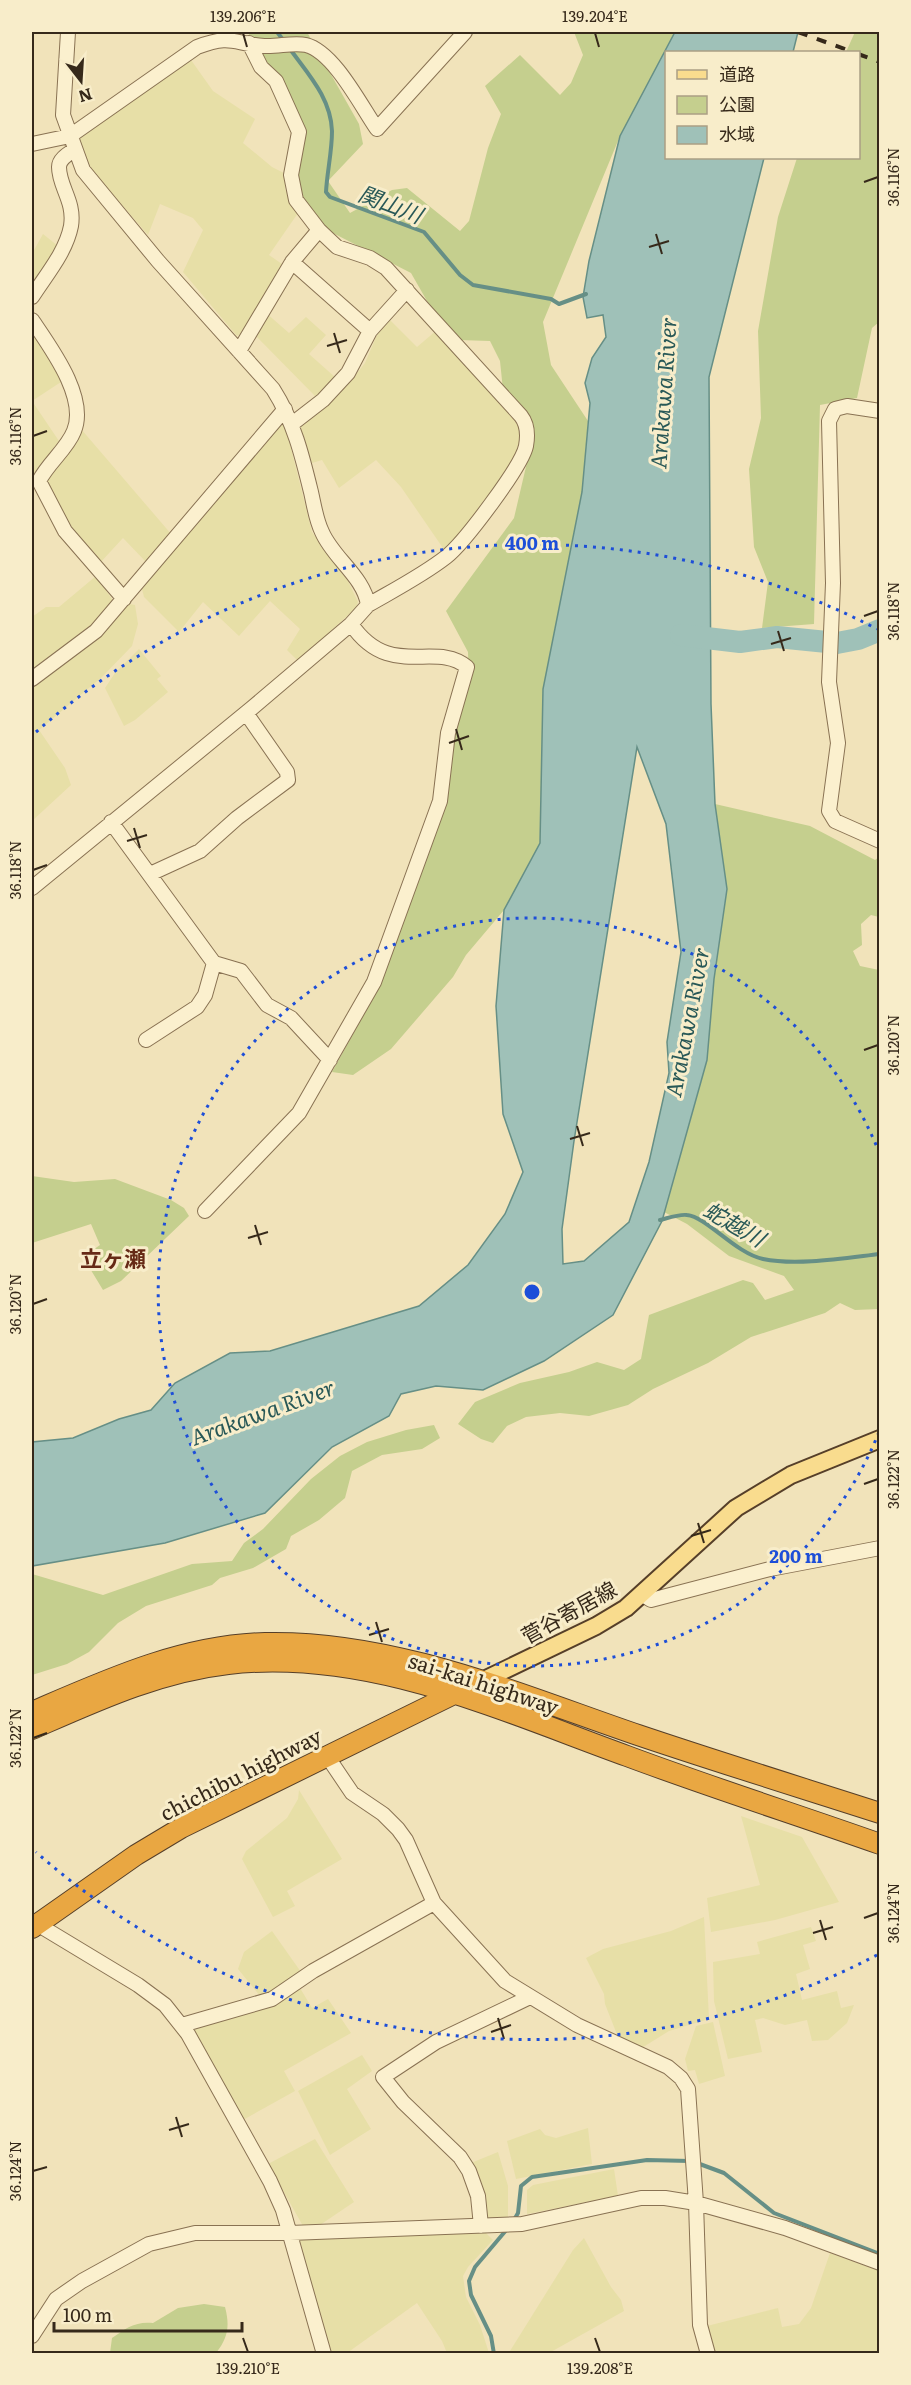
<svg xmlns="http://www.w3.org/2000/svg" width="911" height="2385" viewBox="0 0 911 2385" font-family="Literata,'Noto Sans JP',serif">
  <rect width="100%" height="100%" fill="#f1e3ba"/>
  <path fill="#e7dfa7" d="M 191,60 L 213,91 L 255,119 L 243,143 L 272,167 L 286,174 L 285,189 L 298,213 L 269,255 L 282,264 L 242,333 L 237,336 L 183,272 L 203,230 L 193,218 L 160,204 L 148,235 L 89,167 L 78,140 L 79,135 Z
    M 43,234 L 58,246 L 32,287 L 33,252 Z
    M 265,312 L 289,333 L 306,317 L 326,335 L 309,354 L 336,378 L 316,397 L 254,334 Z
    M 390,320 L 417,347 L 437,330 L 518,419 L 523,433 L 512,461 L 464,531 L 445,551 L 401,487 L 376,460 L 339,488 L 322,460 L 312,463 L 300,428 L 350,382 L 365,363 L 377,335 Z
    M 32,330 L 56,367 L 61,382 L 32,401 L 59,441 L 32,476 Z
    M 279,424 L 284,424 L 287,432 L 312,532 L 348,581 L 358,602 L 356,608 L 298,661 L 287,650 L 300,629 L 270,601 L 239,636 L 203,602 L 179,632 L 144,597 L 142,589 Z
    M 81,429 L 172,535 L 147,563 L 123,538 L 99,564 L 76,538 L 46,481 Z
    M 96,576 L 114,602 L 91,627 L 32,671 L 32,617 L 46,607 L 59,607 Z
    M 129,604 L 135,605 L 138,624 L 132,646 L 102,677 L 39,730 L 65,768 L 71,785 L 32,821 L 32,688 L 102,635 Z
    M 139,649 L 161,676 L 157,679 L 168,692 L 135,720 L 124,726 L 105,688 L 115,673 Z
    M 299,1790 L 342,1859 L 287,1891 L 295,1906 L 273,1917 L 242,1859 L 246,1851 L 287,1818 L 298,1799 Z
    M 741,1816 L 802,1837 L 839,1902 L 775,1920 L 711,1932 L 707,1898 L 760,1885 Z
    M 704,1917 L 709,2019 L 669,2031 L 640,2049 L 618,2037 L 605,2004 L 604,1994 L 586,1958 L 603,1949 L 671,1931 Z
    M 811,1927 L 816,1941 L 803,1945 L 810,1969 L 796,1974 L 802,2000 L 837,1991 L 841,2008 L 854,2005 L 847,2023 L 828,2040 L 812,2041 L 807,2020 L 785,2025 L 763,2018 L 755,2020 L 762,2052 L 728,2059 L 714,2001 L 713,1962 L 760,1954 L 757,1942 Z
    M 272,1931 L 301,1972 L 261,1997 L 238,1969 L 244,1952 Z
    M 300,1988 L 312,2008 L 328,1999 L 351,2033 L 284,2071 L 295,2091 L 243,2120 L 193,2029 Z
    M 713,2022 L 725,2076 L 699,2084 L 695,2070 L 688,2071 L 685,2059 L 696,2026 Z
    M 362,2055 L 372,2071 L 347,2089 L 371,2129 L 330,2155 L 298,2091 Z
    M 588,2128 L 592,2164 L 516,2179 L 507,2141 L 540,2129 L 545,2135 L 556,2138 Z
    M 315,2139 L 354,2202 L 317,2227 L 303,2226 L 268,2164 Z
    M 498,2152 L 508,2186 L 508,2219 L 487,2221 L 471,2163 Z
    M 614,2169 L 618,2196 L 527,2214 L 527,2190 L 533,2185 Z
    M 486,2233 L 493,2240 L 468,2267 L 463,2276 L 466,2297 L 480,2325 L 489,2353 L 447,2353 L 442,2341 L 417,2303 L 347,2353 L 330,2353 L 298,2242 L 302,2239 Z
    M 584,2238 L 611,2287 L 621,2300 L 624,2311 L 549,2353 L 514,2353 L 510,2351 L 573,2250 Z
    M 830,2253 L 879,2271 L 879,2353 L 713,2353 L 707,2326 L 778,2308 L 782,2327 L 799,2324 L 811,2308 Z"/>
  <path fill="#c5cf8e" d="M 248,32 L 307,32 L 359,124 L 363,144 L 328,181 L 350,213 L 392,190 L 407,188 L 460,231 L 469,221 L 488,148 L 501,114 L 485,86 L 520,55 L 560,95 L 571,83 L 583,55 L 574,32 L 676,32 L 620,136 L 543,322 L 551,365 L 588,421 L 582,492 L 543,689 L 540,843 L 504,910 L 466,955 L 453,977 L 391,1049 L 353,1075 L 332,1072 L 372,1000 L 397,940 L 446,805 L 451,752 L 469,683 L 468,652 L 446,611 L 514,518 L 532,441 L 503,390 L 500,361 L 490,341 L 459,340 L 435,315 L 411,273 L 327,230 L 305,202 L 297,179 L 300,156 L 275,72 L 254,47 Z
    M 855,32 L 879,32 L 879,322 L 872,328 L 857,398 L 820,405 L 814,624 L 762,628 L 768,582 L 754,547 L 749,469 L 761,418 L 758,331 L 778,217 L 797,158 L 858,158 L 858,52 L 846,52 Z
    M 715,804 L 810,826 L 875,860 L 879,857 L 879,917 L 871,915 L 861,924 L 862,945 L 853,951 L 860,966 L 879,970 L 879,1309 L 855,1310 L 840,1303 L 825,1313 L 751,1337 L 708,1363 L 653,1389 L 628,1405 L 589,1416 L 560,1413 L 526,1417 L 507,1426 L 493,1443 L 481,1439 L 458,1424 L 475,1402 L 520,1383 L 569,1372 L 597,1362 L 624,1370 L 641,1359 L 649,1315 L 743,1280 L 753,1283 L 765,1300 L 794,1290 L 784,1276 L 729,1256 L 687,1224 L 664,1212 L 707,1059 L 714,979 L 727,889 Z
    M 32,1176 L 74,1182 L 115,1179 L 171,1200 L 184,1208 L 189,1216 L 121,1281 L 103,1290 L 83,1257 L 100,1245 L 91,1224 L 32,1243 Z
    M 434,1425 L 440,1438 L 422,1449 L 382,1455 L 352,1471 L 345,1498 L 319,1520 L 291,1536 L 286,1549 L 253,1568 L 220,1578 L 212,1585 L 146,1606 L 118,1623 L 89,1652 L 67,1664 L 32,1675 L 32,1574 L 103,1595 L 192,1564 L 232,1561 L 244,1543 L 263,1529 L 311,1479 L 340,1456 L 367,1442 L 406,1430 Z
    M 204,2304 L 225,2307 C 230,2326 228,2338 216,2353 L 110,2353 L 112,2338 C 126,2328 136,2321 153,2323 L 178,2308 Z"/>
  <path fill="#9fc1b8" stroke="#668f86" stroke-width="1.5" fill-rule="evenodd" d="M 675,32 L 798,32 L 793,52 L 666,52 L 666,158 L 764,158 L 709,377 L 711,704 L 715,804 L 727,889 L 714,979 L 707,1060 L 662,1221 L 613,1315 L 544,1361 L 483,1390 L 436,1386 L 401,1394 L 389,1416 L 332,1447 L 265,1513 L 165,1543 L 32,1566 L 32,1442 L 73,1438 L 119,1419 L 151,1410 L 175,1383 L 230,1353 L 270,1351 L 419,1306 L 468,1265 L 505,1214 L 523,1172 L 503,1114 L 496,1006 L 504,910 L 540,843 L 543,689 L 582,492 L 590,403 L 585,383 L 592,358 L 606,337 L 603,315 L 587,318 L 583,297 L 589,261 L 620,136 ZM 637,747 L 666,824 L 681,952 L 667,1042 L 669,1073 L 649,1162 L 629,1222 L 584,1261 L 563,1264 L 562,1229 L 574,1141 Z"/>
  <g fill="none" stroke-linecap="round" stroke-linejoin="round">
    <path stroke="#668f86" stroke-width="4" d="M 277,32 L 284,41
      M 290,49 C 308,74 331,98 332,131 C 332,152 327,172 326,192 L 330,197 L 424,232 L 460,275 L 473,285 L 551,299 L 559,304 L 586,294
      M 660,1220 C 668,1218 679,1214 687,1215 C 707,1217 735,1253 763,1259 C 797,1266 845,1258 880,1254
      M 697,2163 L 724,2173 L 774,2213 L 880,2254
      M 514,2220 L 518,2213 L 521,2186 L 532,2177 L 647,2160 L 690,2161
      M 494,2354 L 491,2336 L 471,2295 L 469,2281 L 475,2267 L 508,2228"/>
    <path stroke="#9fc1b8" stroke-width="22" d="M 681,635 L 740,642 L 777,637 L 837,643 L 858,639 L 880,630"/>
    <defs>
      <path id="minor" d="M 249,43 L 261,67 L 276,81 L 299,132 L 291,175 L 296,200 L 319,230 L 337,247 L 370,258 L 386,268 L 521,416 C 528,425 528,435 526,446 C 522,466 464,543 446,557 C 423,575 394,590 368,605
        M 32,144 L 70,136 L 197,47 C 232,34 231,43 264,46 C 278,47 293,42 306,45 C 334,52 361,106 377,129 L 465,32
        M 292,262 L 370,331
        M 32,297 C 46,275 66,252 71,226 C 75,201 59,187 59,167 C 59,159 68,154 74,150
        M 32,320 C 50,347 88,397 74,431 C 67,449 48,463 39,481 L 65,531 L 124,599
        M 239,351 L 292,262 L 319,230
        M 880,411 L 847,406 L 835,409 L 829,421 L 833,583 L 829,682 L 838,743 L 829,811 L 835,821 L 880,841
        M 292,424 L 323,400 L 348,373 L 370,331 L 407,290
        M 32,679 L 96,631 L 285,409
        M 111,822 L 214,963 L 241,971 L 267,1005 L 291,1018 L 330,1060
        M 150,874 L 200,851 L 237,818 L 288,780 L 287,772 L 246,713
        M 32,888 L 252,708 L 351,624 L 368,605 C 364,577 333,558 322,532 C 316,520 314,505 311,492 C 302,455 294,422 273,389 L 158,261 L 83,170 L 63,115 L 68,32
        M 146,1040 L 197,1007 L 205,995 L 214,963
        M 205,1211 L 299,1113 L 374,982 L 440,801 L 448,733 L 467,667 C 435,640 390,681 351,624
        M 641,1594 L 651,1600 L 770,1569 L 880,1548
        M 327,1756 L 352,1793 L 383,1814 L 398,1829 L 406,1840 L 434,1903 L 505,1981 L 577,2025 L 668,2067 L 681,2078 L 688,2089 L 696,2203 L 700,2325 L 708,2354
        M 37,1924 L 138,1985 L 165,2005 L 188,2034 L 270,2181 L 283,2210 L 324,2354
        M 182,2025 L 272,1999 L 313,1971 L 434,1903
        M 481,2226 L 478,2196 L 469,2171 L 460,2157 L 403,2102 L 383,2077 L 436,2042 L 530,1997
        M 32,2336 L 56,2299 L 82,2281 L 149,2244 L 195,2233 L 290,2233 L 522,2224 L 641,2198 L 665,2198 L 696,2203 L 785,2228 L 880,2263"/>
      <path id="major" d="M 482,1681 L 596,1626 L 626,1608 L 736,1508 L 791,1475 L 880,1439"/>
      <path id="highway" d="M 32,1712 C 106,1680 182,1645 265,1643 C 394,1640 518,1694 638,1735 C 718,1762 799,1787 880,1813
        M 32,1729 C 96,1701 158,1672 228,1664 C 367,1648 500,1710 627,1756 C 710,1787 795,1814 880,1844
        M 32,1928 L 136,1855 L 181,1828 L 458,1692"/>
    </defs>
    <use href="#minor" stroke="#897253" stroke-width="16"/>
    <use href="#major" stroke="#563f29" stroke-width="20"/>
    <use href="#highway" stroke="#563f29" stroke-width="22"/>
    <use href="#minor" stroke="#fbf0ce" stroke-width="14"/>
    <use href="#major" stroke="#f9dc8e" stroke-width="16"/>
    <use href="#highway" stroke="#e9a742" stroke-width="20"/>
    <path stroke="#36291a" stroke-width="4" stroke-dasharray="10 10" stroke-linecap="butt" d="M 798,32 L 853,52
      M 858,54 L 880,62"/>
  </g>
  <path fill="none" stroke="#36291a" stroke-width="2" d="M 243,33 L 247,47M 595,33 L 599,47M 864,182 L 878,177M 656,234 L 662,254M 649,247 L 669,241M 334,333 L 340,353M 327,346 L 347,340M 33,436 L 47,431M 864,616 L 878,611M 778,631 L 784,651M 771,644 L 791,638M 456,729 L 462,750M 449,743 L 469,736M 134,828 L 140,848M 127,841 L 147,835M 33,870 L 47,865M 864,1050 L 878,1045M 577,1126 L 583,1146M 570,1139 L 590,1133M 255,1225 L 261,1245M 248,1238 L 268,1232M 33,1304 L 47,1299M 864,1484 L 878,1479M 698,1523 L 704,1543M 691,1536 L 711,1530M 376,1622 L 382,1642M 369,1635 L 389,1629M 33,1738 L 47,1733M 864,1918 L 878,1913M 820,1920 L 826,1940M 813,1933 L 833,1927M 498,2018 L 504,2039M 491,2032 L 511,2025M 176,2117 L 182,2137M 169,2130 L 189,2124M 33,2171 L 47,2167M 243,2338 L 248,2352M 595,2338 L 600,2352"/>
  <g fill="none" stroke="#1d4ed8" stroke-width="3" stroke-dasharray="3 6">
    <path d="M879 1432A374 374 0 1 1 879 1152"/>
    <path d="M877 1955A748 748 0 0 1 36 1852M36 732A748 748 0 0 1 877 629"/>
  </g>
  <g text-anchor="middle" dominant-baseline="central" stroke-width="6" stroke-linejoin="round" paint-order="stroke">
    <g font-size="21" fill="#36291a" stroke="#f8edca">
      <text transform="translate(568 1611) rotate(-29)">菅谷寄居線</text>
      <text transform="translate(484 1682) rotate(18)">sai-kai highway</text>
      <text transform="translate(240 1773) rotate(-27)">chichibu highway</text>
    </g>
    <g font-size="22" font-style="italic" fill="#285857" stroke="#f8edca">
      <text transform="translate(391 203) rotate(21)">関山川</text>
      <text transform="translate(662 393) rotate(-86)">Arakawa River</text>
      <text transform="translate(686 1022) rotate(-79)">Arakawa River</text>
      <text transform="translate(735 1223) rotate(30)">蛇越川</text>
      <text transform="translate(262 1411) rotate(-20)">Arakawa River</text>
    </g>
    <g font-size="22" font-weight="bold" fill="#662a16" stroke="#f8edca">
      <text x="113" y="1257">立ヶ瀬</text>
    </g>
  </g>
  <circle cx="532" cy="1292" r="9" fill="#1d4ed8" stroke="#f8edca" stroke-width="3"/>
  <g font-size="18" text-anchor="middle" font-weight="bold" fill="#1d4ed8" stroke="#f8edca" stroke-width="6" stroke-linejoin="round" paint-order="stroke">
    <text x="532" y="550">400 m</text>
    <text x="796" y="1563">200 m</text>
  </g>
  <rect width="911" height="2385" fill="none" stroke="#f8edca" stroke-width="66"/>
  <rect x="665" y="51" width="195" height="108" fill="#f8edca" stroke="#aa9f84" stroke-width="1.5"/>
  <rect x="677" y="70" width="30" height="9" fill="#f9dc8e" stroke="#aa9f84" stroke-width="1.5"/>
  <text x="719" y="81" font-size="18" fill="#36291a">道路</text>
  <rect x="677" y="96" width="30" height="18" fill="#c5cf8e" stroke="#aa9f84" stroke-width="1.5"/>
  <text x="719" y="111" font-size="18" fill="#36291a">公園</text>
  <rect x="677" y="126" width="30" height="18" fill="#9fc1b8" stroke="#aa9f84" stroke-width="1.5"/>
  <text x="719" y="141" font-size="18" fill="#36291a">水域</text>
  <g transform="translate(81 81) rotate(163)" stroke="#f8edca" stroke-width="4.5" paint-order="stroke">
  <path d="M0-4.5L10 22L0 15L-10 22Z" fill="#36291a"/>
  <text y="-9" font-size="16" font-weight="bold" text-anchor="middle" fill="#36291a">N</text>
  </g>
  <path d="M54 2322v9h188v-9" fill="none" stroke="#36291a" stroke-width="3"/>
  <text x="63" y="2322" font-size="18" fill="#36291a" stroke="#f8edca" stroke-width="4.5" paint-order="stroke">100 m</text>
  <rect x="33" y="33" width="845" height="2319" fill="none" stroke="#36291a" stroke-width="2"/>
  <g font-size="15" text-anchor="middle" fill="#36291a">
    <text x="243" y="22">139.206°E</text>
    <text x="595" y="22">139.204°E</text>
    <text transform="translate(894 177) rotate(-90)" y="5">36.116°N</text>
    <text transform="translate(16 436) rotate(-90)" y="5">36.116°N</text>
    <text transform="translate(894 611) rotate(-90)" y="5">36.118°N</text>
    <text transform="translate(16 870) rotate(-90)" y="5">36.118°N</text>
    <text transform="translate(894 1045) rotate(-90)" y="5">36.120°N</text>
    <text transform="translate(16 1304) rotate(-90)" y="5">36.120°N</text>
    <text transform="translate(894 1479) rotate(-90)" y="5">36.122°N</text>
    <text transform="translate(16 1738) rotate(-90)" y="5">36.122°N</text>
    <text transform="translate(894 1913) rotate(-90)" y="5">36.124°N</text>
    <text transform="translate(16 2171) rotate(-90)" y="5">36.124°N</text>
    <text x="248" y="2374">139.210°E</text>
    <text x="600" y="2374">139.208°E</text>
  </g>
</svg>
